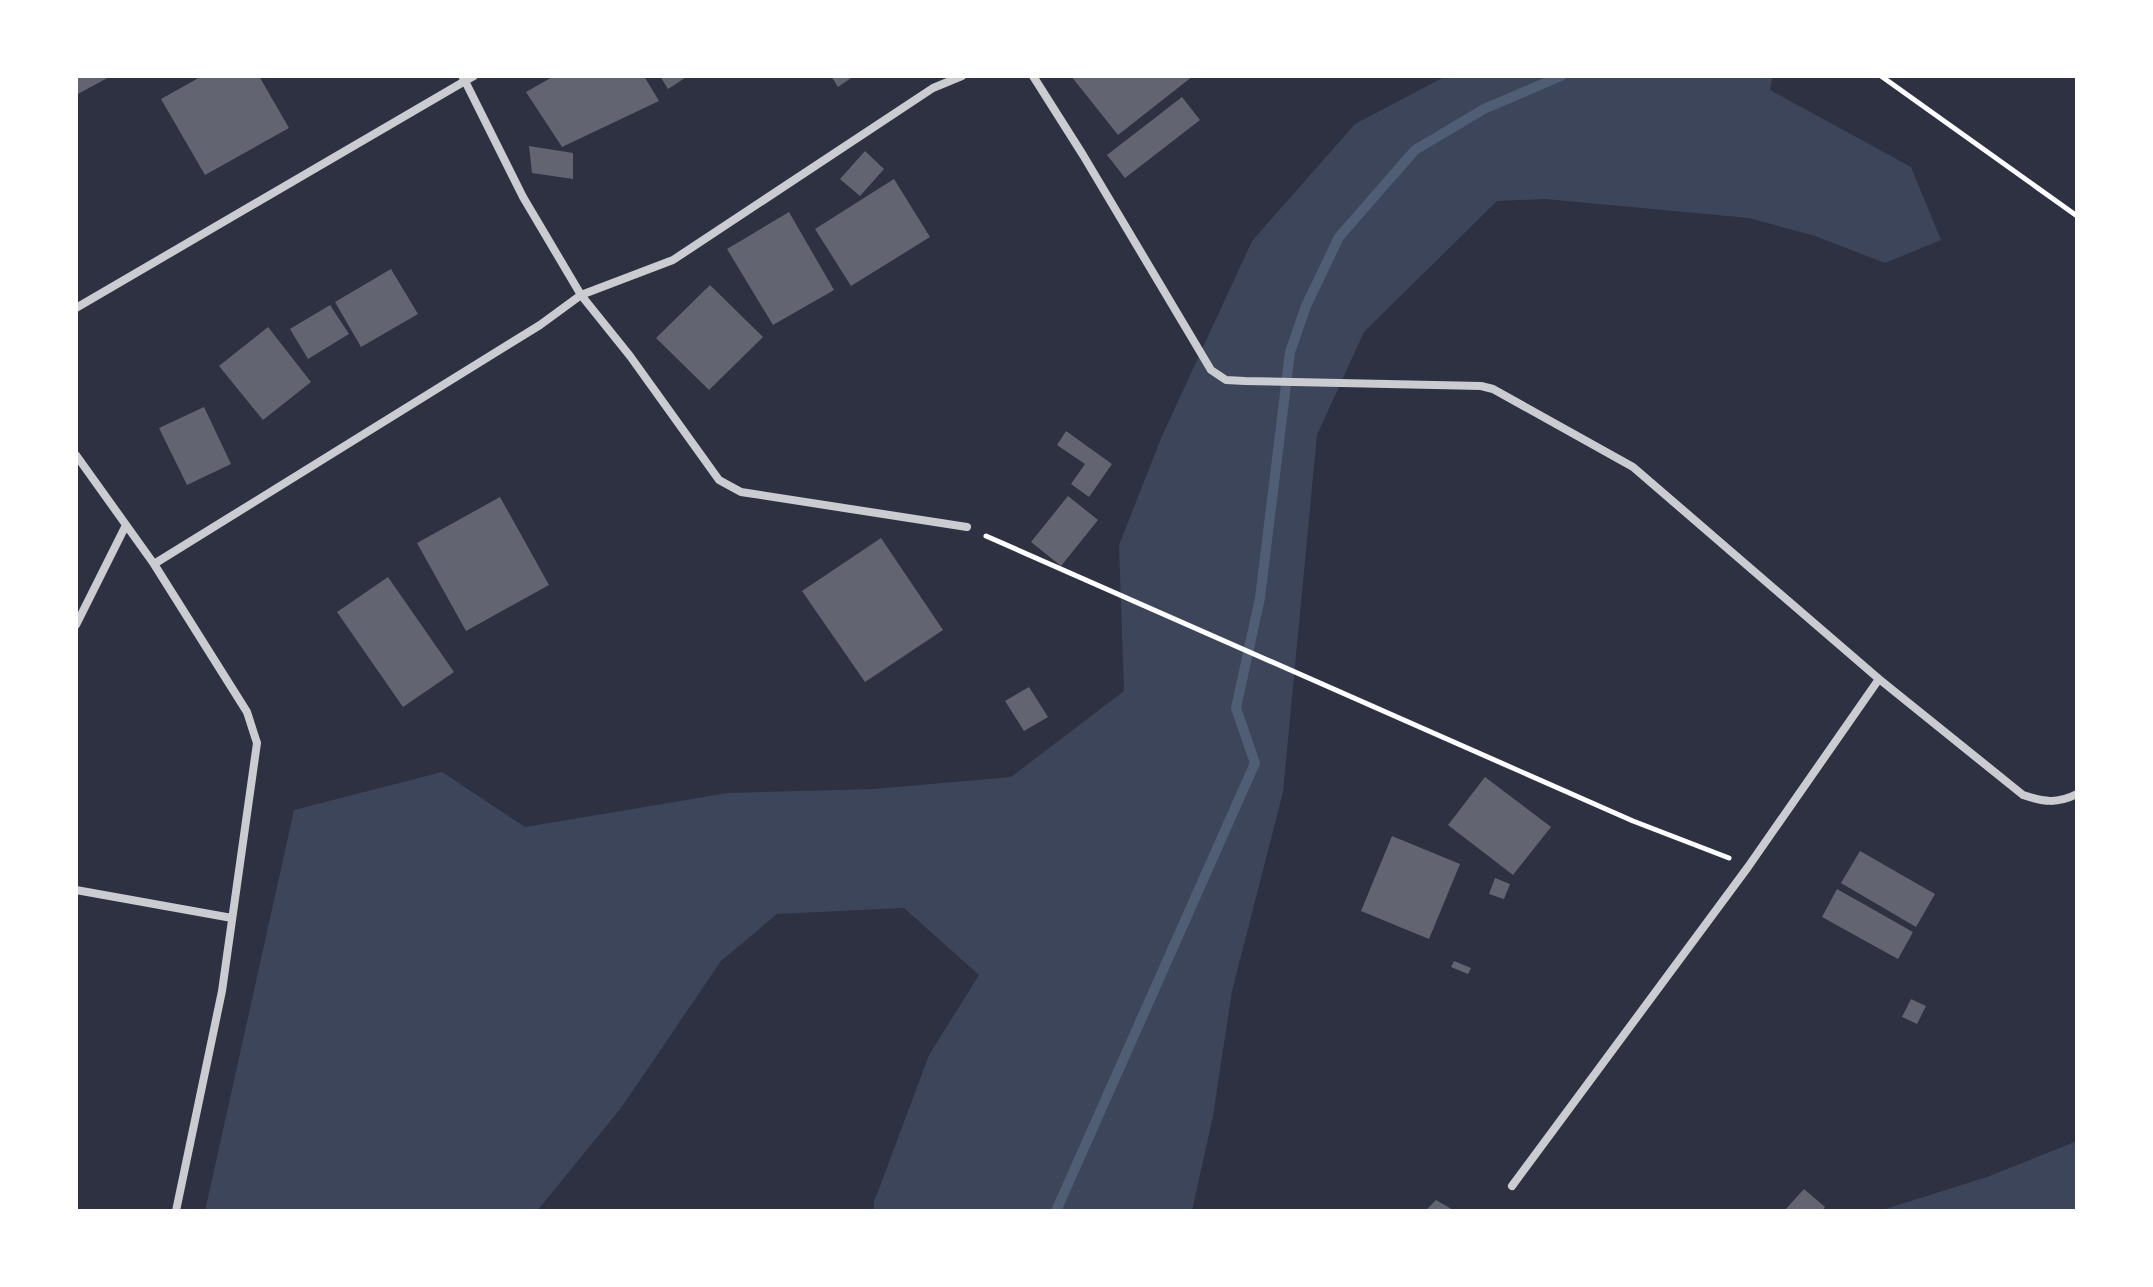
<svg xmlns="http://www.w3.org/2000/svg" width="2153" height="1287" viewBox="0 0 2153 1287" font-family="'Exo 2',sans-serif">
  <rect width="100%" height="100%" fill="#2d3142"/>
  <path fill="#3c4559" d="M 1446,76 L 1773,76 L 1770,90 L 1911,167 L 1941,240 L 1885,263 L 1815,236 L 1749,218 L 1545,199 L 1497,201 L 1364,332 L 1317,435 L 1283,792 L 1232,991 L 1213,1116 L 1192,1211 L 874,1211 L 874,1202 L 929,1055 L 979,975 L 904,908 L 777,914 L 721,961 L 621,1108 L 537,1211 L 205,1211 L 294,810 L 442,772 L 525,827 L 728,793 L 874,789 L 1011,777 L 1124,691 L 1119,545 L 1162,436 L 1252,241 L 1355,124 Z
    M 2077,1141 L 2077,1211 L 1879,1211 L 1987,1177 Z"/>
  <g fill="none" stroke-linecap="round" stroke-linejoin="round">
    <path stroke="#4f5d75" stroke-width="10" d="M 1056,1211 L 1255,763 L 1236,708 L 1260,598 L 1290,352 L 1306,306 L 1339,237 L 1415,150 L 1484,109 L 1561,76"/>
  </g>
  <path fill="#626471" d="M 76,76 L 111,76 L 76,95 Z
    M 202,76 L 259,76 L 289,128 L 205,175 L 161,99 Z
    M 554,76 L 644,76 L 659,101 L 562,147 L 526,92 Z
    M 660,76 L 688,76 L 668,89 Z
    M 831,76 L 854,76 L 838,87 Z
    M 1071,76 L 1193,76 L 1118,135 Z
    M 1182,97 L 1200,120 L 1125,178 L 1107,155 Z
    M 529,146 L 573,153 L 573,179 L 532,173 Z
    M 865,151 L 884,169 L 860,196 L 840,179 Z
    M 894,179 L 930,237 L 851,286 L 815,229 Z
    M 789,212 L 834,290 L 773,325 L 727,249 Z
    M 391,269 L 418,314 L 361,347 L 335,302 Z
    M 710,285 L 763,337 L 709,390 L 656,338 Z
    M 330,305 L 349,334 L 308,359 L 290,329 Z
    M 268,327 L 311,382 L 263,420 L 219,366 Z
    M 204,407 L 231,464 L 187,485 L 159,428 Z
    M 1066,431 L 1112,464 L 1089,497 L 1071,484 L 1085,464 L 1057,445 Z
    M 1068,496 L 1098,520 L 1061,566 L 1031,542 Z
    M 500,497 L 549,585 L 466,631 L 417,543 Z
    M 881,538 L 943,630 L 865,682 L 802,591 Z
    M 388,577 L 454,672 L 403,707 L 337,612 Z
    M 1029,687 L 1048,717 L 1024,731 L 1005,701 Z
    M 1485,777 L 1551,827 L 1513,875 L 1448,825 Z
    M 1392,836 L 1460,864 L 1429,939 L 1361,911 Z
    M 1860,851 L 1935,894 L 1916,927 L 1841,883 Z
    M 1495,878 L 1510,884 L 1504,899 L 1489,894 Z
    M 1837,889 L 1913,932 L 1898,959 L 1822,917 Z
    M 1454,961 L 1471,968 L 1468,974 L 1451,967 Z
    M 1911,999 L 1926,1006 L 1917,1024 L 1902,1017 Z
    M 1804,1189 L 1825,1207 L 1822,1211 L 1784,1211 Z
    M 1436,1200 L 1455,1211 L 1425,1211 Z"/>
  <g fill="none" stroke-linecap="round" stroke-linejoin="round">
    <path stroke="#fff" stroke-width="5" d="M 1881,76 L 2077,216
      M 986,536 L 1633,821 L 1729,858"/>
    <path stroke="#caccd0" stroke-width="8" d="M 474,76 L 465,81 L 523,197 L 581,295 L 673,260 L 933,88 L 962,76
      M 1033,76 L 1083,155 L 1211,370 L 1226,380 L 1245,381 L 1481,386 L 1493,389 L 1633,467 L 1879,679 L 2023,795 C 2044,802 2057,804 2077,794
      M 76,308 L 465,81 L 462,76
      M 76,455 L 154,564 L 540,325 L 581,295 L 630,356 L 719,480 L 741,492 L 967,527
      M 154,564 L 247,712 L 257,743 L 222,991 L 176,1211
      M 76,625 L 126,525
      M 76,890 L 232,918
      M 1512,1186 L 1748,867 L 1879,679"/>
  </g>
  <rect width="2153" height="1287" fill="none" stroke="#ffffff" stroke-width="156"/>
</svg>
